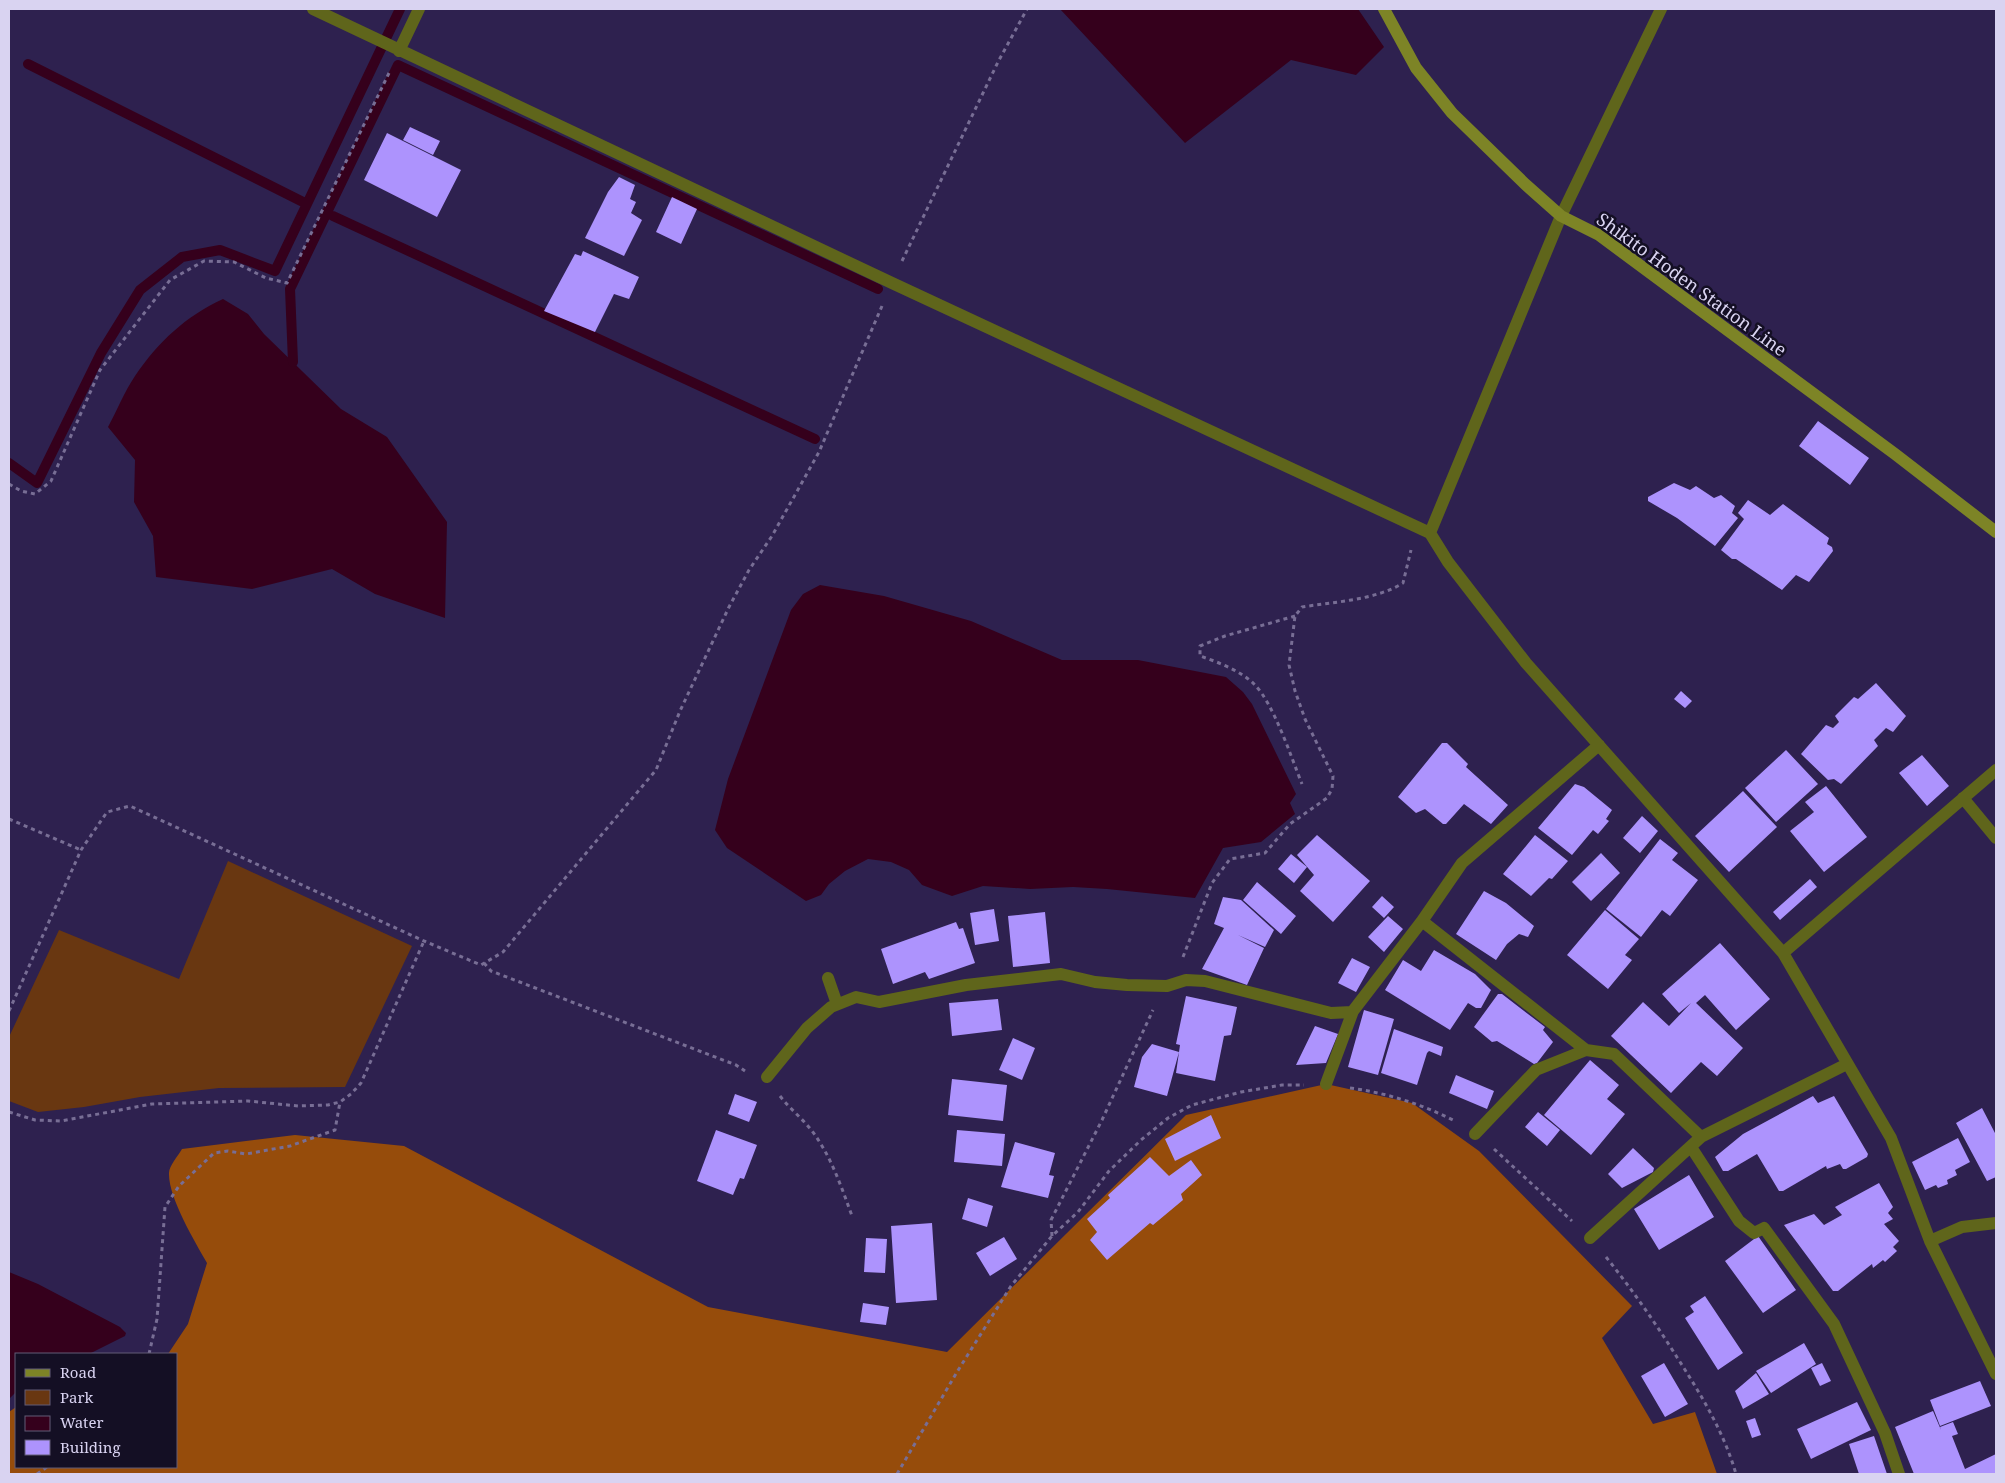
<svg xmlns="http://www.w3.org/2000/svg" width="2005" height="1483" viewBox="0 0 2005 1483" font-family="'Noto Serif',serif">
  <rect width="100%" height="100%" fill="#2e214f"/>
  <path fill="#693711" d="M 228,861 L 412,946 L 345,1087 L 219,1088 L 140,1097 L 84,1107 L 38,1112 L 9,1101 L 9,1037 L 59,930 L 179,979 Z"/>
  <path fill="#964c0b" d="M 1326,1084 L 1412,1103 L 1479,1151 L 1632,1306 L 1602,1338 L 1653,1424 L 1695,1412 L 1717,1474 L 9,1474 L 9,1412 L 16,1407 L 16,1467 L 176,1467 L 176,1354 L 168,1354 L 188,1324 L 207,1263 C 195,1242 168,1197 169,1173 C 169,1166 178,1156 182,1149 L 295,1135 L 404,1146 L 708,1307 L 947,1352 L 1186,1115 Z"/>
  <path fill="#35001c" d="M 1060,9 L 1358,9 L 1384,47 L 1356,75 L 1291,60 L 1185,143 Z
    M 223,299 L 248,314 L 264,334 L 341,409 L 387,437 L 447,522 L 445,618 L 375,594 L 332,569 L 252,589 L 156,577 L 153,536 L 134,502 L 135,460 L 108,427 C 117,411 124,392 135,376 C 158,342 186,316 223,299 Z
    M 820,585 L 884,596 L 971,621 L 1062,660 L 1138,660 L 1226,677 L 1243,692 L 1252,704 L 1296,794 L 1290,803 L 1295,814 L 1261,842 L 1223,848 L 1195,898 L 1107,889 L 1073,887 L 1030,889 L 983,886 L 952,896 L 922,885 L 909,870 L 891,862 L 868,859 L 845,871 L 829,884 L 821,895 L 806,901 L 727,848 L 715,830 L 728,779 L 791,610 L 803,594 Z
    M 9,1272 L 38,1284 L 120,1327 L 126,1333 L 125,1336 L 89,1354 L 16,1354 L 16,1392 L 9,1399 Z"/>
  <g fill="none" stroke-linecap="round" stroke-linejoin="round">
    <path stroke="#35001c" stroke-width="10" d="M 28,64 L 307,204
      M 333,216 L 815,439
      M 293,362 L 290,289 L 398,65 L 878,289
      M 9,463 L 37,483 L 101,353 L 140,290 L 182,257 L 220,250 L 275,271 L 400,9"/>
  </g>
  <path fill="#ad93fd" d="M 410,127 L 440,141 L 433,155 L 403,140 Z
    M 387,133 L 461,170 L 437,217 L 364,180 Z
    M 619,177 L 635,185 L 630,199 L 636,202 L 631,213 L 642,220 L 624,256 L 585,238 L 608,192 Z
    M 672,197 L 697,209 L 681,244 L 656,232 Z
    M 583,251 L 639,277 L 629,299 L 614,294 L 595,332 L 544,311 L 575,254 L 581,256 Z
    M 1818,421 L 1869,458 L 1850,485 L 1799,446 Z
    M 1674,483 L 1690,490 L 1696,486 L 1714,498 L 1721,495 L 1735,506 L 1732,513 L 1738,518 L 1715,546 L 1677,518 L 1648,501 L 1648,497 Z
    M 1748,500 L 1770,515 L 1783,504 L 1829,538 L 1827,544 L 1832,547 L 1833,551 L 1809,582 L 1796,575 L 1782,590 L 1736,559 L 1732,559 L 1721,550 L 1744,519 L 1738,513 Z
    M 1876,683 L 1906,716 L 1893,732 L 1886,728 L 1874,740 L 1878,746 L 1841,784 L 1834,779 L 1828,780 L 1801,754 L 1826,725 L 1833,728 L 1839,722 L 1835,716 L 1854,697 L 1858,699 Z
    M 1681,691 L 1692,701 L 1685,708 L 1674,699 Z
    M 1442,743 L 1447,743 L 1468,764 L 1466,767 L 1508,805 L 1491,824 L 1464,804 L 1446,824 L 1443,824 L 1425,809 L 1416,813 L 1398,797 Z
    M 1786,750 L 1818,784 L 1776,822 L 1745,788 Z
    M 1922,755 L 1949,786 L 1927,806 L 1899,773 Z
    M 1575,784 L 1584,787 L 1612,810 L 1606,819 L 1609,821 L 1598,834 L 1593,830 L 1572,855 L 1538,828 Z
    M 1826,786 L 1867,837 L 1824,872 L 1790,831 L 1814,812 L 1805,802 Z
    M 1743,791 L 1777,827 L 1729,872 L 1695,836 Z
    M 1642,816 L 1658,831 L 1640,853 L 1623,838 Z
    M 1317,835 L 1370,881 L 1333,922 L 1300,891 L 1314,875 L 1297,855 Z
    M 1535,835 L 1568,861 L 1552,879 L 1549,878 L 1531,896 L 1503,874 Z
    M 1660,839 L 1678,853 L 1672,860 L 1698,880 L 1670,916 L 1662,910 L 1641,937 L 1606,909 Z
    M 1601,853 L 1620,873 L 1591,901 L 1572,882 Z
    M 1291,854 L 1307,867 L 1294,883 L 1278,869 Z
    M 1810,879 L 1817,887 L 1780,920 L 1773,912 Z
    M 1257,882 L 1296,916 L 1281,934 L 1243,900 Z
    M 1484,891 L 1506,903 L 1534,926 L 1528,937 L 1519,934 L 1507,944 L 1496,960 L 1456,934 Z
    M 1382,896 L 1394,907 L 1384,918 L 1372,907 Z
    M 1223,897 L 1241,900 L 1274,930 L 1265,947 L 1238,935 L 1264,948 L 1247,985 L 1202,969 L 1224,928 L 1214,924 Z
    M 994,909 L 999,941 L 975,945 L 970,913 Z
    M 1605,910 L 1639,939 L 1625,955 L 1632,960 L 1608,989 L 1567,955 Z
    M 1045,912 L 1050,963 L 1013,967 L 1008,916 Z
    M 1388,916 L 1403,929 L 1384,952 L 1368,937 Z
    M 956,922 L 959,929 L 963,928 L 975,963 L 929,979 L 925,972 L 893,984 L 881,949 Z
    M 1720,943 L 1770,999 L 1736,1030 L 1705,995 L 1696,1003 L 1743,1048 L 1717,1076 L 1701,1062 L 1671,1093 L 1611,1036 L 1643,1002 L 1669,1026 L 1691,1003 L 1679,1013 L 1662,994 Z
    M 1434,950 L 1475,974 L 1491,990 L 1481,1008 L 1476,1008 L 1468,1003 L 1450,1030 L 1385,990 L 1403,960 L 1421,971 Z
    M 1352,958 L 1370,967 L 1356,992 L 1338,983 Z
    M 1498,994 L 1502,994 L 1545,1027 L 1543,1030 L 1553,1042 L 1537,1063 L 1534,1064 L 1497,1041 L 1492,1042 L 1474,1027 Z
    M 1186,996 L 1237,1007 L 1231,1035 L 1224,1036 L 1215,1081 L 1176,1073 L 1180,1045 L 1176,1044 Z
    M 998,999 L 1002,1030 L 952,1036 L 949,1003 Z
    M 1364,1010 L 1394,1019 L 1378,1075 L 1348,1067 Z
    M 1315,1026 L 1338,1034 L 1326,1063 L 1296,1065 Z
    M 1394,1029 L 1443,1047 L 1441,1056 L 1429,1051 L 1427,1053 L 1417,1085 L 1381,1073 Z
    M 1013,1038 L 1035,1048 L 1022,1080 L 999,1070 Z
    M 1152,1044 L 1179,1052 L 1167,1096 L 1134,1087 L 1142,1057 Z
    M 1590,1060 L 1619,1085 L 1607,1099 L 1625,1114 L 1591,1155 L 1544,1115 Z
    M 1456,1075 L 1494,1091 L 1487,1109 L 1449,1093 Z
    M 952,1079 L 1007,1085 L 1003,1121 L 948,1115 Z
    M 735,1094 L 757,1102 L 749,1122 L 728,1114 Z
    M 1813,1096 L 1818,1103 L 1834,1096 L 1868,1154 L 1867,1157 L 1846,1169 L 1843,1169 L 1840,1164 L 1827,1169 L 1826,1166 L 1783,1191 L 1779,1191 L 1757,1154 L 1728,1171 L 1723,1171 L 1715,1157 L 1743,1134 Z
    M 1982,1108 L 1996,1135 L 1996,1177 L 1987,1181 L 1956,1123 Z
    M 1538,1112 L 1560,1130 L 1547,1146 L 1525,1127 Z
    M 1211,1115 L 1221,1138 L 1175,1161 L 1165,1139 Z
    M 716,1130 L 757,1145 L 744,1179 L 740,1178 L 733,1195 L 697,1181 Z
    M 957,1130 L 1005,1134 L 1002,1166 L 954,1162 Z
    M 1958,1138 L 1970,1162 L 1955,1170 L 1957,1175 L 1947,1180 L 1948,1184 L 1938,1188 L 1936,1185 L 1925,1190 L 1912,1162 Z
    M 1015,1142 L 1055,1153 L 1049,1175 L 1054,1176 L 1048,1198 L 1001,1187 Z
    M 1633,1148 L 1654,1168 L 1653,1172 L 1622,1188 L 1608,1174 Z
    M 1150,1157 L 1169,1176 L 1191,1160 L 1202,1175 L 1181,1194 L 1183,1200 L 1153,1225 L 1150,1223 L 1107,1260 L 1090,1240 L 1097,1232 L 1087,1219 L 1110,1198 L 1108,1195 Z
    M 1689,1175 L 1714,1217 L 1659,1250 L 1634,1209 Z
    M 1879,1183 L 1893,1207 L 1888,1213 L 1893,1219 L 1884,1224 L 1899,1241 L 1893,1247 L 1897,1251 L 1885,1262 L 1883,1260 L 1873,1268 L 1872,1264 L 1838,1291 L 1833,1291 L 1784,1225 L 1814,1214 L 1824,1225 L 1842,1215 L 1835,1207 Z
    M 968,1198 L 993,1206 L 987,1227 L 962,1219 Z
    M 932,1223 L 937,1300 L 896,1303 L 891,1226 Z
    M 1758,1236 L 1796,1290 L 1763,1313 L 1725,1261 Z
    M 1004,1237 L 1017,1259 L 990,1276 L 976,1253 Z
    M 866,1238 L 887,1239 L 885,1273 L 864,1272 Z
    M 1705,1296 L 1743,1353 L 1718,1370 L 1685,1318 L 1694,1312 L 1690,1306 Z
    M 863,1303 L 889,1307 L 886,1325 L 860,1322 Z
    M 1804,1343 L 1816,1364 L 1771,1393 L 1756,1371 Z
    M 1664,1363 L 1688,1404 L 1665,1417 L 1641,1376 Z
    M 1822,1363 L 1831,1381 L 1820,1386 L 1811,1368 Z
    M 1756,1373 L 1769,1394 L 1743,1409 L 1735,1391 Z
    M 1980,1381 L 1991,1406 L 1940,1426 L 1930,1400 Z
    M 1857,1402 L 1871,1430 L 1811,1459 L 1797,1429 Z
    M 1933,1411 L 1941,1430 L 1940,1427 L 1953,1422 L 1958,1434 L 1952,1436 L 1965,1469 L 1996,1454 L 1996,1474 L 1914,1474 L 1895,1427 Z
    M 1755,1418 L 1761,1435 L 1752,1438 L 1746,1421 Z
    M 1874,1436 L 1887,1474 L 1859,1474 L 1849,1444 Z"/>
  <g fill="none" stroke-linecap="round" stroke-linejoin="round">
    <path stroke="#786e95" stroke-width="3" stroke-dasharray="4 4" stroke-linecap="butt" d="M 902,261 L 998,62 L 1027,9
      M 9,484 L 21,491 L 35,494 L 51,481 L 100,370 L 170,280 L 204,261 L 234,262 L 266,278 L 287,283 L 389,73
      M 1295,616 L 1225,636 L 1200,646 L 1200,656 C 1218,662 1241,671 1254,684 C 1274,704 1291,757 1302,784
      M 9,819 L 81,850
      M 1183,957 L 1212,883 L 1230,859 L 1265,853 L 1290,824 L 1327,798 L 1332,789 L 1333,776 L 1305,719 L 1295,691 L 1289,665 L 1295,616 L 1302,607 C 1333,602 1376,600 1403,583 L 1411,550
      M 484,963 L 491,971 L 736,1065 L 745,1071
      M 9,1011 L 81,850 L 107,812 L 130,806 L 424,941 L 481,965 L 503,952 L 656,770 L 680,711 L 729,607 L 749,570 L 772,536 L 819,452 L 882,306
      M 1350,1088 C 1387,1093 1421,1104 1455,1121
      M 780,1096 C 790,1109 802,1118 812,1131 C 831,1156 841,1186 852,1216
      M 9,1112 L 35,1120 L 61,1121 L 152,1104 L 248,1101 L 298,1106 L 328,1105 L 340,1102 L 351,1094 L 361,1083 L 424,941
      M 1494,1149 L 1572,1221
      M 1052,1236 L 1051,1220 L 1102,1120 L 1153,1010
      M 1606,1257 C 1630,1287 1652,1318 1673,1351 C 1698,1390 1723,1429 1736,1474
      M 149,1354 L 157,1319 L 165,1207 L 179,1186 L 214,1153 L 228,1151 L 246,1154 L 290,1146 L 335,1130 L 340,1102
      M 37,1474 L 47,1467
      M 897,1474 L 957,1372 L 1011,1286 L 1052,1236 L 1078,1212 L 1109,1171 L 1141,1140 L 1168,1118 L 1192,1105 L 1241,1092 L 1282,1085 L 1304,1085"/>
    <path stroke="#5f651b" stroke-width="12" d="M 313,9 L 892,283 L 1430,533 L 1448,562 L 1526,663 L 1783,953 L 1891,1138 L 1930,1241 L 1996,1374
      M 399,51 L 419,9
      M 1430,533 L 1561,216 L 1661,9
      M 1963,798 L 1996,838
      M 1422,921 L 1586,1050
      M 1783,953 L 1996,770
      M 828,978 L 837,1004
      M 767,1077 L 807,1028 L 831,1007 L 856,997 L 879,1002 L 966,985 L 1061,974 L 1095,982 L 1127,985 L 1167,986 L 1186,980 L 1205,981 L 1331,1013 L 1352,1012
      M 1326,1084 L 1353,1011 L 1422,921 L 1462,863 L 1599,745
      M 1475,1134 L 1536,1070 L 1586,1050 L 1614,1054 L 1701,1137
      M 1691,1147 L 1739,1221 L 1754,1233 L 1764,1228 L 1834,1324 L 1885,1433 L 1899,1474
      M 1590,1238 L 1701,1137 L 1847,1064
      M 1930,1241 L 1962,1227 L 1996,1223"/>
    <path stroke="#7d8426" stroke-width="12" d="M 1384,9 L 1416,68 L 1452,113 L 1525,184 L 1561,216 L 1599,235 L 1895,454 L 1996,532"/>
  </g>
  <g text-anchor="middle" dominant-baseline="central" stroke-width="5" stroke-linejoin="round" paint-order="stroke">
    <g font-size="18" fill="#d9d3f1" stroke="#140f24">
      <text transform="translate(1692 284) rotate(36)">Shikito Hoden Station Line</text>
    </g>
  </g>
  <rect width="2005" height="1483" fill="none" stroke="#d9d3f1" stroke-width="20"/>
  <rect x="15" y="1353" width="162" height="115" fill="#140f24" stroke="#635d76"/>
  <rect x="25" y="1369" width="25" height="8" fill="#7d8426" stroke="#635d76"/>
  <text x="60" y="1378" font-size="15" fill="#d9d3f1">Road</text>
  <rect x="25" y="1390" width="25" height="15" fill="#693711" stroke="#635d76"/>
  <text x="60" y="1403" font-size="15" fill="#d9d3f1">Park</text>
  <rect x="25" y="1416" width="25" height="15" fill="#35001c" stroke="#635d76"/>
  <text x="60" y="1428" font-size="15" fill="#d9d3f1">Water</text>
  <rect x="25" y="1440" width="25" height="15" fill="#ad93fd" stroke="#635d76"/>
  <text x="60" y="1453" font-size="15" fill="#d9d3f1">Building</text>
</svg>
